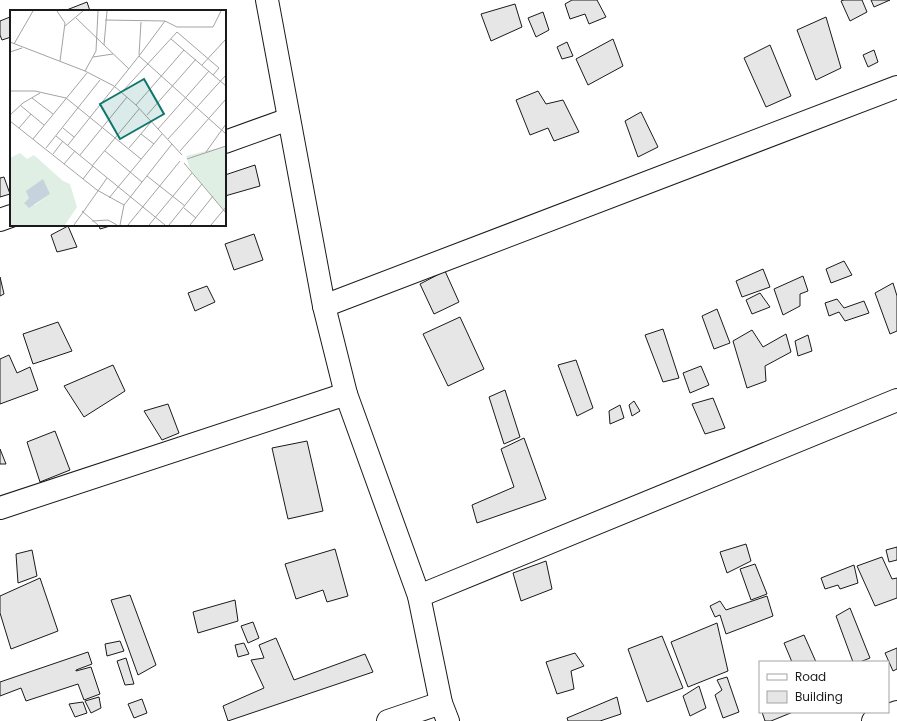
<svg xmlns="http://www.w3.org/2000/svg" width="897" height="721" viewBox="0 0 897 721" font-family="Poppins,sans-serif">
  <rect width="100%" height="100%" fill="#fff"/>
  <path fill="#e6e6e6" stroke="#1a1a1a" d="M 572,0 L 597,0 L 606,17 L 589,24 L 585,14 L 570,19 L 565,4 Z
    M 844,0 L 862,0 L 867,12 L 850,21 L 841,1 Z
    M 871,0 L 890,0 L 874,7 Z
    M 87,2 L 90,11 L 64,11 Z
    M 515,4 L 522,27 L 491,41 L 481,14 Z
    M 543,12 L 549,30 L 536,37 L 528,18 Z
    M 10,17 L 11,37 L 2,40 L 0,35 L 0,21 Z
    M 826,17 L 841,68 L 816,80 L 797,30 Z
    M 613,39 L 623,66 L 588,85 L 576,59 Z
    M 567,42 L 573,56 L 562,59 L 557,47 Z
    M 770,45 L 791,96 L 766,107 L 744,58 Z
    M 874,50 L 878,62 L 868,67 L 863,55 Z
    M 538,91 L 546,104 L 563,100 L 579,132 L 554,141 L 548,128 L 530,135 L 516,100 Z
    M 641,112 L 658,147 L 638,157 L 625,121 Z
    M 255,165 L 260,186 L 225,196 L 225,175 Z
    M 4,177 L 10,194 L 0,197 L 0,178 Z
    M 99,225 L 110,225 L 110,226 L 100,229 Z
    M 68,226 L 77,247 L 57,252 L 51,235 Z
    M 254,234 L 263,260 L 234,270 L 225,244 Z
    M 844,261 L 852,275 L 831,283 L 826,269 Z
    M 763,269 L 770,287 L 742,297 L 736,281 Z
    M 445,271 L 459,302 L 434,314 L 420,284 Z
    M 803,276 L 808,291 L 800,294 L 800,306 L 783,315 L 774,289 Z
    M 0,277 L 4,294 L 0,296 Z
    M 893,283 L 897,296 L 897,331 L 890,334 L 875,293 Z
    M 207,286 L 215,302 L 195,311 L 188,293 Z
    M 760,293 L 770,307 L 752,314 L 746,300 Z
    M 837,299 L 844,308 L 864,301 L 869,313 L 845,321 L 839,312 L 829,316 L 825,303 Z
    M 717,309 L 730,343 L 714,349 L 702,316 Z
    M 460,317 L 484,369 L 448,386 L 423,334 Z
    M 58,322 L 72,351 L 33,364 L 23,334 Z
    M 663,329 L 679,378 L 663,382 L 645,335 Z
    M 752,330 L 763,347 L 786,334 L 791,352 L 765,366 L 766,381 L 747,388 L 733,341 Z
    M 808,335 L 812,351 L 798,356 L 795,341 Z
    M 9,355 L 17,373 L 30,367 L 38,390 L 0,404 L 0,359 Z
    M 576,360 L 593,408 L 577,416 L 558,365 Z
    M 113,365 L 125,391 L 84,417 L 64,386 Z
    M 701,366 L 709,385 L 690,393 L 683,373 Z
    M 505,390 L 520,437 L 504,444 L 489,397 Z
    M 713,398 L 725,428 L 705,434 L 692,404 Z
    M 634,401 L 640,411 L 632,416 L 629,405 Z
    M 168,404 L 179,433 L 162,440 L 144,411 Z
    M 620,405 L 624,418 L 610,424 L 609,411 Z
    M 55,431 L 70,470 L 40,482 L 27,442 Z
    M 524,438 L 546,499 L 477,523 L 472,505 L 514,487 L 501,449 Z
    M 307,441 L 323,511 L 288,519 L 272,448 Z
    M 0,449 L 6,464 L 0,464 Z
    M 746,544 L 751,561 L 727,573 L 720,552 Z
    M 897,547 L 897,560 L 889,562 L 886,550 Z
    M 335,549 L 348,596 L 327,602 L 323,590 L 296,599 L 285,564 Z
    M 32,550 L 37,576 L 18,583 L 16,554 Z
    M 882,557 L 892,579 L 897,578 L 897,598 L 875,606 L 857,566 Z
    M 546,561 L 552,589 L 521,601 L 513,573 Z
    M 755,564 L 767,594 L 751,600 L 740,569 Z
    M 854,565 L 858,583 L 840,589 L 838,585 L 825,589 L 821,578 Z
    M 40,578 L 58,631 L 11,649 L 0,613 L 0,596 Z
    M 130,595 L 156,665 L 138,675 L 111,600 Z
    M 767,596 L 773,616 L 726,634 L 720,615 L 715,617 L 710,606 L 720,601 L 726,610 Z
    M 235,600 L 238,621 L 198,633 L 193,612 Z
    M 850,608 L 870,658 L 860,662 L 853,662 L 836,616 Z
    M 253,622 L 259,638 L 248,643 L 241,626 Z
    M 717,623 L 728,671 L 688,687 L 671,642 Z
    M 804,635 L 816,662 L 792,662 L 784,643 Z
    M 662,636 L 683,688 L 647,702 L 628,649 Z
    M 276,638 L 294,680 L 365,654 L 373,672 L 228,721 L 223,706 L 264,688 L 251,660 L 264,658 L 259,645 Z
    M 120,641 L 124,651 L 107,656 L 105,644 Z
    M 244,643 L 249,654 L 238,657 L 235,645 Z
    M 897,648 L 897,669 L 893,671 L 885,653 Z
    M 88,652 L 92,664 L 76,670 L 76,671 L 91,667 L 100,694 L 84,700 L 78,684 L 26,701 L 21,688 L 0,696 L 0,682 Z
    M 575,653 L 584,666 L 571,671 L 574,689 L 557,694 L 546,662 Z
    M 126,658 L 134,684 L 125,685 L 117,661 Z
    M 727,677 L 739,712 L 723,718 L 715,695 L 722,690 L 717,680 Z
    M 699,686 L 706,708 L 690,716 L 683,696 Z
    M 99,697 L 101,708 L 91,713 L 85,701 Z
    M 617,697 L 621,714 L 600,721 L 568,721 L 567,718 Z
    M 142,699 L 147,713 L 134,718 L 128,704 Z
    M 83,702 L 87,713 L 75,717 L 69,704 Z
    M 762,712 L 793,712 L 771,721 L 765,721 Z"/>
  <g fill="none" stroke-linecap="round" stroke-linejoin="round">
    <defs>
      <path id="minor" d="M 225,142 L 289,119
        M 0,220 L 11,216
        M 324,306 L 897,87
        M 0,508 L 346,394
        M 419,596 L 897,400
        M 388,721 L 441,703
        M 873,721 L 897,712"/>
      <path id="highway" d="M 267,0 L 324,306 L 346,394 L 419,596 L 441,703 L 448,721"/>
    </defs>
    <use href="#minor" stroke="#1a1a1a" stroke-width="24"/>
    <use href="#highway" stroke="#1a1a1a" stroke-width="24"/>
    <use href="#minor" stroke="#fff" stroke-width="22"/>
    <use href="#highway" stroke="#fff" stroke-width="22"/>
  </g>
  <g transform="translate(10 10)">
    <rect width="216" height="216" fill="#fff"/>
    <path d="M 216,136 L 216,203 L 180,159 L 176,146 ZM 10,143 L 17,149 L 24,145 L 53,171 L 60,174 L 67,197 L 55,215 L 0,215 L 0,148 ZM 25,175 L 36,178 L 40,184 L 25,195 L 15,192 L 19,188 L 19,180 Z" fill="#e0efe3" fill-rule="evenodd"/>
    <path d="M 33,169 L 40,184 L 19,198 L 14,193 L 19,188 L 16,181 Z" fill="#c6d2dc"/>
    <path fill="none" stroke="#a3a3a3" stroke-width="1" d="M 47,1 L 55,13 L 50,51M 66,8 L 119,59M 95,10 L 155,11 L 167,17 L 203,17 L 211,1M 55,16 L 73,1M 161,29 L 216,76M 0,32 L 75,61 L 104,76 L 126,95 L 172,145M 4,34 L 23,1M 94,35 L 97,1M 0,42 L 12,38M 129,45 L 131,12M 129,46 L 155,11M 83,47 L 103,44M 192,55 L 216,29M 75,61 L 86,41 L 88,1M 0,81 L 25,81 L 56,88 L 131,149M 112,82 L 167,22 L 209,58 L 203,65M 22,88 L 43,104M 10,95 L 34,115M 126,95 L 174,40M 0,105 L 13,93 L 30,83M 137,105 L 186,49M 0,111 L 87,180 L 114,195 L 110,215M 9,118 L 21,104M 53,118 L 64,127M 148,119 L 199,61M 131,124 L 144,134M 46,126 L 155,215M 23,129 L 77,63M 158,129 L 216,65M 58,135 L 129,46 L 216,124M 36,138 L 90,70M 119,138 L 141,112M 95,141 L 132,172M 170,141 L 216,89M 196,142 L 216,114M 43,144 L 53,131M 70,145 L 117,87M 177,149 L 216,136M 174,153 L 216,203M 54,154 L 65,141M 82,156 L 129,99M 137,166 L 175,196M 73,169 L 83,156M 99,188 L 152,124M 114,195 L 162,134M 174,198 L 186,208M 72,201 L 88,215M 82,211 L 98,210 L 107,215M 64,215 L 97,168M 118,215 L 170,151M 139,215 L 182,163M 159,215 L 192,174M 180,215 L 203,186M 201,215 L 216,197"/>
    <path fill="#0f766e" fill-opacity="0.15" stroke="#0f766e" stroke-width="2" d="M 134,69 L 154,104 L 110,129 L 90,94 Z"/>
    <rect width="216" height="216" fill="none" stroke="#1a1a1a" stroke-width="2"/>
  </g>
  <rect x="759" y="661" width="130" height="52" fill="#ffffff" stroke="#a3a3a3"/>
  <rect x="767" y="674" width="20" height="6" fill="#ffffff" stroke="#a3a3a3"/>
  <text x="795" y="681" font-size="12" fill="#1a1a1a">Road</text>
  <rect x="767" y="691" width="20" height="12" fill="#e6e6e6" stroke="#a3a3a3"/>
  <text x="795" y="701" font-size="12" fill="#1a1a1a">Building</text>
</svg>
